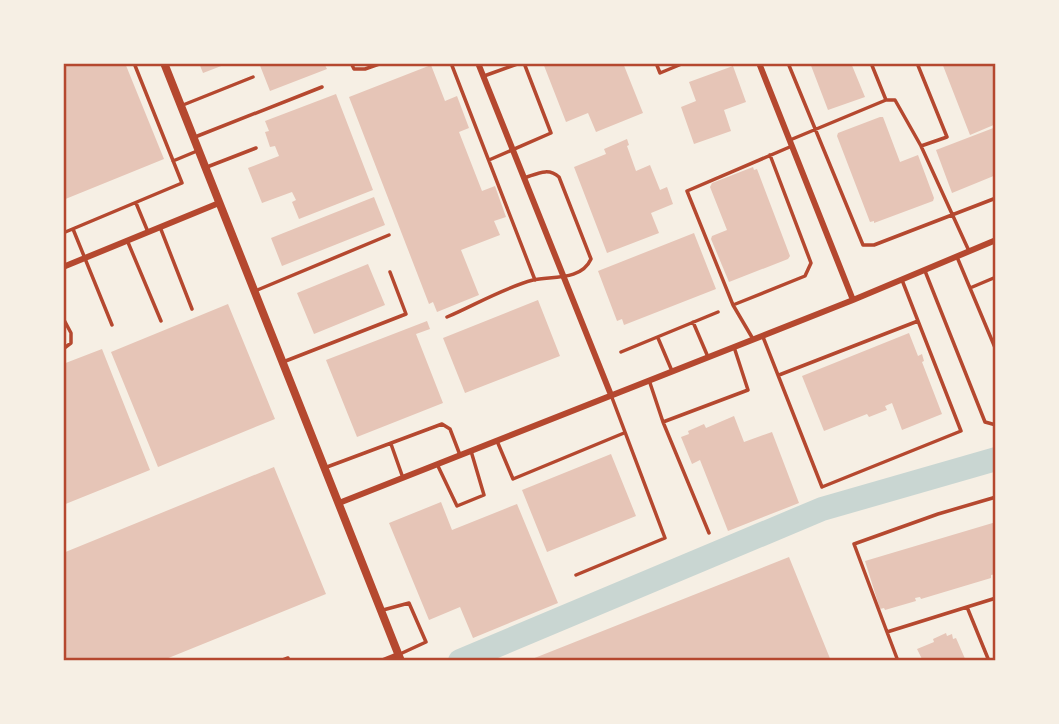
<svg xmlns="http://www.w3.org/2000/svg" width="1059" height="724" viewBox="0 0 1059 724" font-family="Overpass,sans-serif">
  <rect width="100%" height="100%" fill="#f6efe4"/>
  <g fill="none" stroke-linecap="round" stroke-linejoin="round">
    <path stroke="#c9d6d2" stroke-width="24" d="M 460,661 L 822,509 L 996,459"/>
  </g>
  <path fill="#e6c5b7" d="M 63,63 L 125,63 L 164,159 L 63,200 Z
    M 199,63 L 229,63 L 203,73 Z
    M 259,63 L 324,63 L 327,69 L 270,91 Z
    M 543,63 L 623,63 L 643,113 L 596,132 L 588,113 L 566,122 Z
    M 810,63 L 851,63 L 865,97 L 828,110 Z
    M 942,63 L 996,63 L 996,124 L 970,135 Z
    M 431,65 L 445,101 L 457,96 L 469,128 L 459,132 L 482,191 L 495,186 L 506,217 L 494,221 L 500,235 L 461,250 L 479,295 L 437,312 L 433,302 L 429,304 L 349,97 Z
    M 733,66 L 746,102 L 724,110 L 731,131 L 694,144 L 681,107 L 696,101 L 689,82 Z
    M 336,94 L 373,190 L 299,219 L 292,202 L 296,200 L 292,192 L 262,203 L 248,168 L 279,156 L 275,146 L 270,147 L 265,132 L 269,131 L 265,121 Z
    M 880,117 L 883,117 L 900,162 L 918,155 L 934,198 L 933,201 L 874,223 L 874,221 L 870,222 L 837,136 L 838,133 Z
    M 996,127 L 996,175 L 952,193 L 936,150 Z
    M 627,139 L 629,145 L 627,146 L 636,171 L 650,165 L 660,190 L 667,187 L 673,204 L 651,213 L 659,233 L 607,253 L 574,167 L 606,154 L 604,149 Z
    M 753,167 L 754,170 L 757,169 L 790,256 L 788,259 L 729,282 L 711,239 L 712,236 L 727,230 L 710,187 L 712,183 Z
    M 374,197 L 385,225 L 282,266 L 271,238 Z
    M 694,233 L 716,289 L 624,325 L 622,319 L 617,321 L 598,271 Z
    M 368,264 L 385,305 L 314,334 L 297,293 Z
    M 538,300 L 560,356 L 465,393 L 443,338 Z
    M 228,304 L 275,419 L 158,467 L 111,352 Z
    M 427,321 L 430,329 L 416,334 L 443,403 L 357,437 L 326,360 Z
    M 909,333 L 918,356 L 922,354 L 924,361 L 922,362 L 942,414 L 902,430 L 892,403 L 885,406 L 887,410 L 869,417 L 867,414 L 824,431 L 802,376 Z
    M 102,349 L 150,470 L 63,505 L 63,364 Z
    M 734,416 L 744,442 L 772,432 L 799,503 L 728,531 L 700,460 L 692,464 L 681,437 L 689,434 L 688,431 L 704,424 L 706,428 Z
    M 611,454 L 636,516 L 547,552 L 522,490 Z
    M 274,467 L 326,594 L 161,661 L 63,661 L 63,553 Z
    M 441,502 L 452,530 L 517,504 L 558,603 L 473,638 L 460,607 L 429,620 L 389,523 Z
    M 996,522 L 996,574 L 991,575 L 991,578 L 921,599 L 920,597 L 915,598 L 916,601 L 885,610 L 884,608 L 880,609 L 865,561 Z
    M 789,557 L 831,661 L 527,661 Z
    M 946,633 L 947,636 L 952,634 L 953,639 L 956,638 L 966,661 L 923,661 L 917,649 L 934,642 L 933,639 Z"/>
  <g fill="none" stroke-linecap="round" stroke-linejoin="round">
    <path stroke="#b5482f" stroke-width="3.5" d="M 351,63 L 354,69 L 365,69 L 382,63
      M 451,63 L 535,280
      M 656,63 L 660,73 L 684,63
      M 788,63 L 863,245 L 874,245 L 996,198
      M 871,63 L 886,100
      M 917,63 L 947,137 L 921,146 L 969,251
      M 484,76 L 520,63
      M 183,105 L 253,77
      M 195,137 L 322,87
      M 790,140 L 886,100 L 895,100 L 921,146
      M 489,160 L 551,133 L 524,63
      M 173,161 L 197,151
      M 207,167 L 256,148
      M 136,203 L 148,232
      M 160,227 L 192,309
      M 73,229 L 112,325
      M 63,233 L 182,183 L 134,63
      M 127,240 L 161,321
      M 957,257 L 996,350
      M 925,271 L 985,422 L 996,425
      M 970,288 L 996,277
      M 255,291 L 389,235
      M 733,305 L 805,276 L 811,263 L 770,155
      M 447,317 C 475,305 503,288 533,280 C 552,276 581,281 591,259 L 559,177 C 548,167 537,174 524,178
      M 63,318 L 71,333 L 71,343 L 63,349
      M 693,322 L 708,357
      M 763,337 L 822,487 L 961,431 L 902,280
      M 658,338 L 672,371
      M 753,339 L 733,305 L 687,191 L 792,146
      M 621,352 L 718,312
      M 283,362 L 406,314 L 390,272
      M 779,375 L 918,321
      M 649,380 L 663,422 L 748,390 L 734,347
      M 663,422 L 709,533
      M 497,441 L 513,479 L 624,433
      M 391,444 L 403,478
      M 437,464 L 457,506 L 484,495 L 471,451
      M 327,467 L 442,424 L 450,429 L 460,455
      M 576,575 L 665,538 L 611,395
      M 383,610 L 409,603 L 426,642 L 400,654
      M 887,632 L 854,544 L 938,514 L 996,497
      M 280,661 L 288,658 L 289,661
      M 898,661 L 887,632 L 967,607
      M 989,661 L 967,607 L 996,598"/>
    <path stroke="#b5482f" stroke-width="6" d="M 478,63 L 611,395
      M 759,63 L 853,300
      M 63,267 L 219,203
      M 339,503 L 853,300 L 996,240
      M 383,661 L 398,655"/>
    <path stroke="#b5482f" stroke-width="8" d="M 164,63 L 401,661"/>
  </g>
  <rect width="1059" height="724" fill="none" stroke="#f6efe4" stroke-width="130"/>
  <rect x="65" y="65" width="929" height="594" fill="none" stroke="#b5482f" stroke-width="2.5"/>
</svg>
